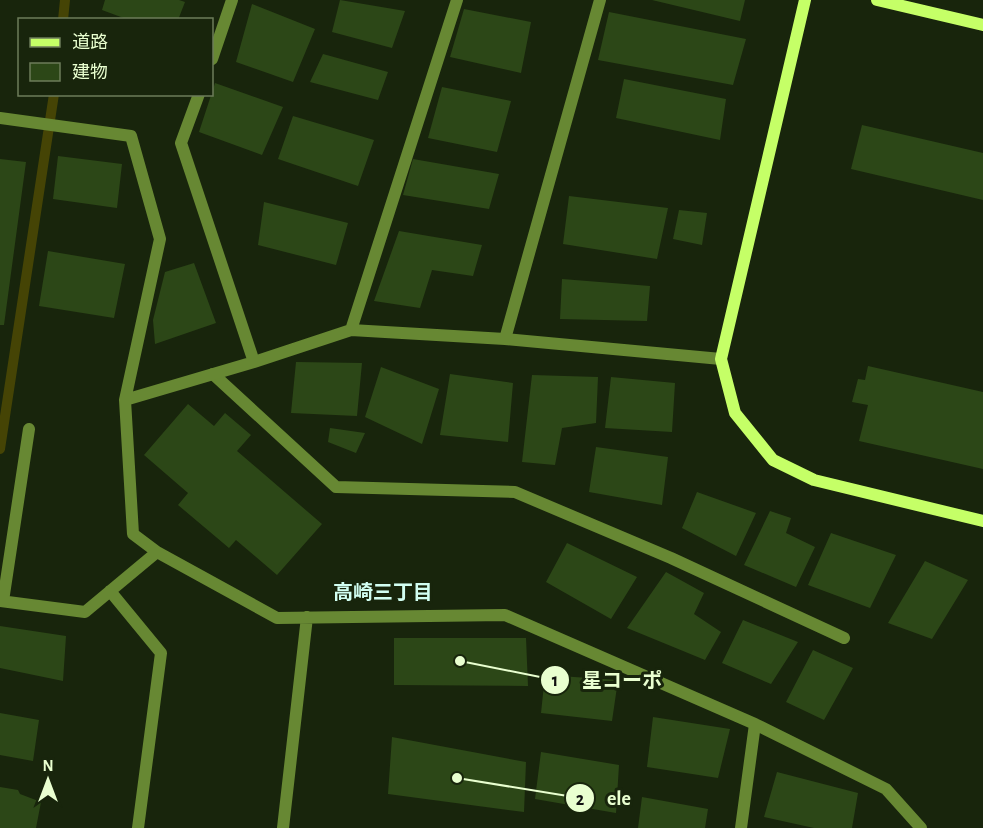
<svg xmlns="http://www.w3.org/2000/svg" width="983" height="828" viewBox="0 0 983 828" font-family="'Alegreya Sans','Noto Sans JP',sans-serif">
  <rect width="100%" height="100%" fill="#18250c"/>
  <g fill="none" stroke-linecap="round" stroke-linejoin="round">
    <path stroke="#454405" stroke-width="10" d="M 63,20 L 65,0
      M 0,449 L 54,94"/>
  </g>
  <path fill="#2c4717" d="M 105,0 L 179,0 L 185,2 L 178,20 L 129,20 L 102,10 Z
    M 340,0 L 405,11 L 392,48 L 332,32 Z
    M 652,0 L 745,0 L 740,21 Z
    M 252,4 L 315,29 L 293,82 L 236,62 Z
    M 464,9 L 531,22 L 521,73 L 450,57 Z
    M 609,12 L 746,39 L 733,85 L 598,60 Z
    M 323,54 L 388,72 L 378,100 L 310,82 Z
    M 624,79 L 726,99 L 720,140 L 616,118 Z
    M 215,83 L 283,107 L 262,155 L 199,132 Z
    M 442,87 L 511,101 L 497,152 L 428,138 Z
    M 293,116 L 374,140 L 358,186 L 278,159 Z
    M 862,125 L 983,153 L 983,200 L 851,169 Z
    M 58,156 L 122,164 L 117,208 L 53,199 Z
    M 0,159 L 26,162 L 4,325 L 0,325 Z
    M 413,159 L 499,174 L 489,209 L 403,195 Z
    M 569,196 L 668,208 L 657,259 L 563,244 Z
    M 264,202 L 348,223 L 336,265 L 258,245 Z
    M 679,210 L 707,213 L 702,245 L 673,239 Z
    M 399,231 L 482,245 L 473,276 L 432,270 L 420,308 L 374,301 Z
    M 48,251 L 125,264 L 114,318 L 39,306 Z
    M 194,263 L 216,323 L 155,344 L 153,320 L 165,272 Z
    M 562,279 L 650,286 L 647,321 L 560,319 Z
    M 296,362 L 362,363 L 357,416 L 291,413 Z
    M 868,366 L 983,392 L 983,469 L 859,441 L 868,405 L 852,402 L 858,379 L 865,380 Z
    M 381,367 L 439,389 L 422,444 L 365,417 Z
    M 450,374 L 513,383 L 508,442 L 440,435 Z
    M 532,375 L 598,377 L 596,423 L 562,428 L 555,465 L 522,462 Z
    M 611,377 L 675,383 L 672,432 L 605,428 Z
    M 188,404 L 214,426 L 225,413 L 251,435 L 237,451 L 322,524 L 277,575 L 236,540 L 229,548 L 178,505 L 188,493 L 144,455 Z
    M 330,428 L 365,433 L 356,453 L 328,442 Z
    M 596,447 L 668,457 L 662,505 L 589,492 Z
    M 697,492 L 756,513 L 736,556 L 682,528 Z
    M 770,511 L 791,518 L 786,533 L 815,547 L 796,587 L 744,565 Z
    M 831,533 L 896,555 L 870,608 L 808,585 Z
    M 567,543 L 637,577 L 611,619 L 546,582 Z
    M 925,561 L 968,580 L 932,639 L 888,623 Z
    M 666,572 L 704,593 L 694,614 L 721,632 L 705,660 L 627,628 Z
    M 743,620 L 798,642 L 771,684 L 722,663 Z
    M 0,626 L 66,636 L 63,681 L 0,668 Z
    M 394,638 L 526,638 L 528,686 L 394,685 Z
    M 813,650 L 853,668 L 824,720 L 786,702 Z
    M 545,675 L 618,680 L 612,721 L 541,713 Z
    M 0,713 L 39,720 L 33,761 L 0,755 Z
    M 653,717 L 730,729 L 718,778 L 647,767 Z
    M 392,737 L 526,762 L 524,812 L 388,794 Z
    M 541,752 L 619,765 L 616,813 L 535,799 Z
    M 777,772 L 858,793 L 852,828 L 814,828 L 764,817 Z
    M 0,787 L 18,790 L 20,794 L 41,802 L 36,828 L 0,828 Z
    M 642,797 L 708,809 L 705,828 L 638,828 Z"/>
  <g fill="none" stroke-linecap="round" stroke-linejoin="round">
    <path stroke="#678833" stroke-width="12" d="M 213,374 L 336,487 L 515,492 L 671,558 L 844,638"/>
    <path stroke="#678833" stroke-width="12" d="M 212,59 L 232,0
      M 199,94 L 181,143 L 254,362
      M 0,118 L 131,136 L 160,239 L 125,400
      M 351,330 L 457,0
      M 505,339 L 600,0
      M 721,359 L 505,339 L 351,330 L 254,362 L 125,400 L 133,534 L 157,552 L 277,618 L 505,615 L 755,724 L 886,789 L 921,828
      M 110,591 L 161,653 L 138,828
      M 0,601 L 85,612 L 157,552
      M 3,601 L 29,429
      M 283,828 L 307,617
      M 741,828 L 755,724"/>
    <path stroke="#c5ff67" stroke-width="12" d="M 805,0 L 721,359 L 735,413 L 773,460 L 814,480 L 983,521
      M 877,0 L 983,25"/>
  </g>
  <g text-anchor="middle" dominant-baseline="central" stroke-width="6" stroke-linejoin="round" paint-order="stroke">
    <g font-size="20" font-weight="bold" fill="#d2fff2" stroke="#18250c">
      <text x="383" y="593">高崎三丁目</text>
    </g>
  </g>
  <path fill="none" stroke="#e9ffd0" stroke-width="2" d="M460 661L555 680M457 778L580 798"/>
  <g fill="#e9ffd0" stroke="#18250c" stroke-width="2">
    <circle cx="460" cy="661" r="6"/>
    <circle cx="457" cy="778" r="6"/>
    <circle cx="555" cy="680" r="15"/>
    <circle cx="580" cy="798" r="15"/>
  </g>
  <g font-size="18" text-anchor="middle" font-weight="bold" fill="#111">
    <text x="555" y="686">1</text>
    <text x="580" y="805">2</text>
  </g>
  <g font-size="20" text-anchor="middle" font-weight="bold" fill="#e9ffd0" stroke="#18250c" stroke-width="6" stroke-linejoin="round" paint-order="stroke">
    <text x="622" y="687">星コーポ</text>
    <text x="619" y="805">ele</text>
  </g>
  <rect x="18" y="18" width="195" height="78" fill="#18250c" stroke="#6c7c5a" stroke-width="1.5"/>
  <rect x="30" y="38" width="30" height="9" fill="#c5ff67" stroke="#6c7c5a" stroke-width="1.5"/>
  <text x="72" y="48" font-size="18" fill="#e9ffd0">道路</text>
  <rect x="30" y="63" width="30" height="18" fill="#2c4717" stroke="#6c7c5a" stroke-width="1.5"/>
  <text x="72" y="78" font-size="18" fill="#e9ffd0">建物</text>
  <g transform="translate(48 780)" stroke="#18250c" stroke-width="4.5" paint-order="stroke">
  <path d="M0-4.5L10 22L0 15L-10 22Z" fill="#e9ffd0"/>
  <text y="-9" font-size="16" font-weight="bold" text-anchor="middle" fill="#e9ffd0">N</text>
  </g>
</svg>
